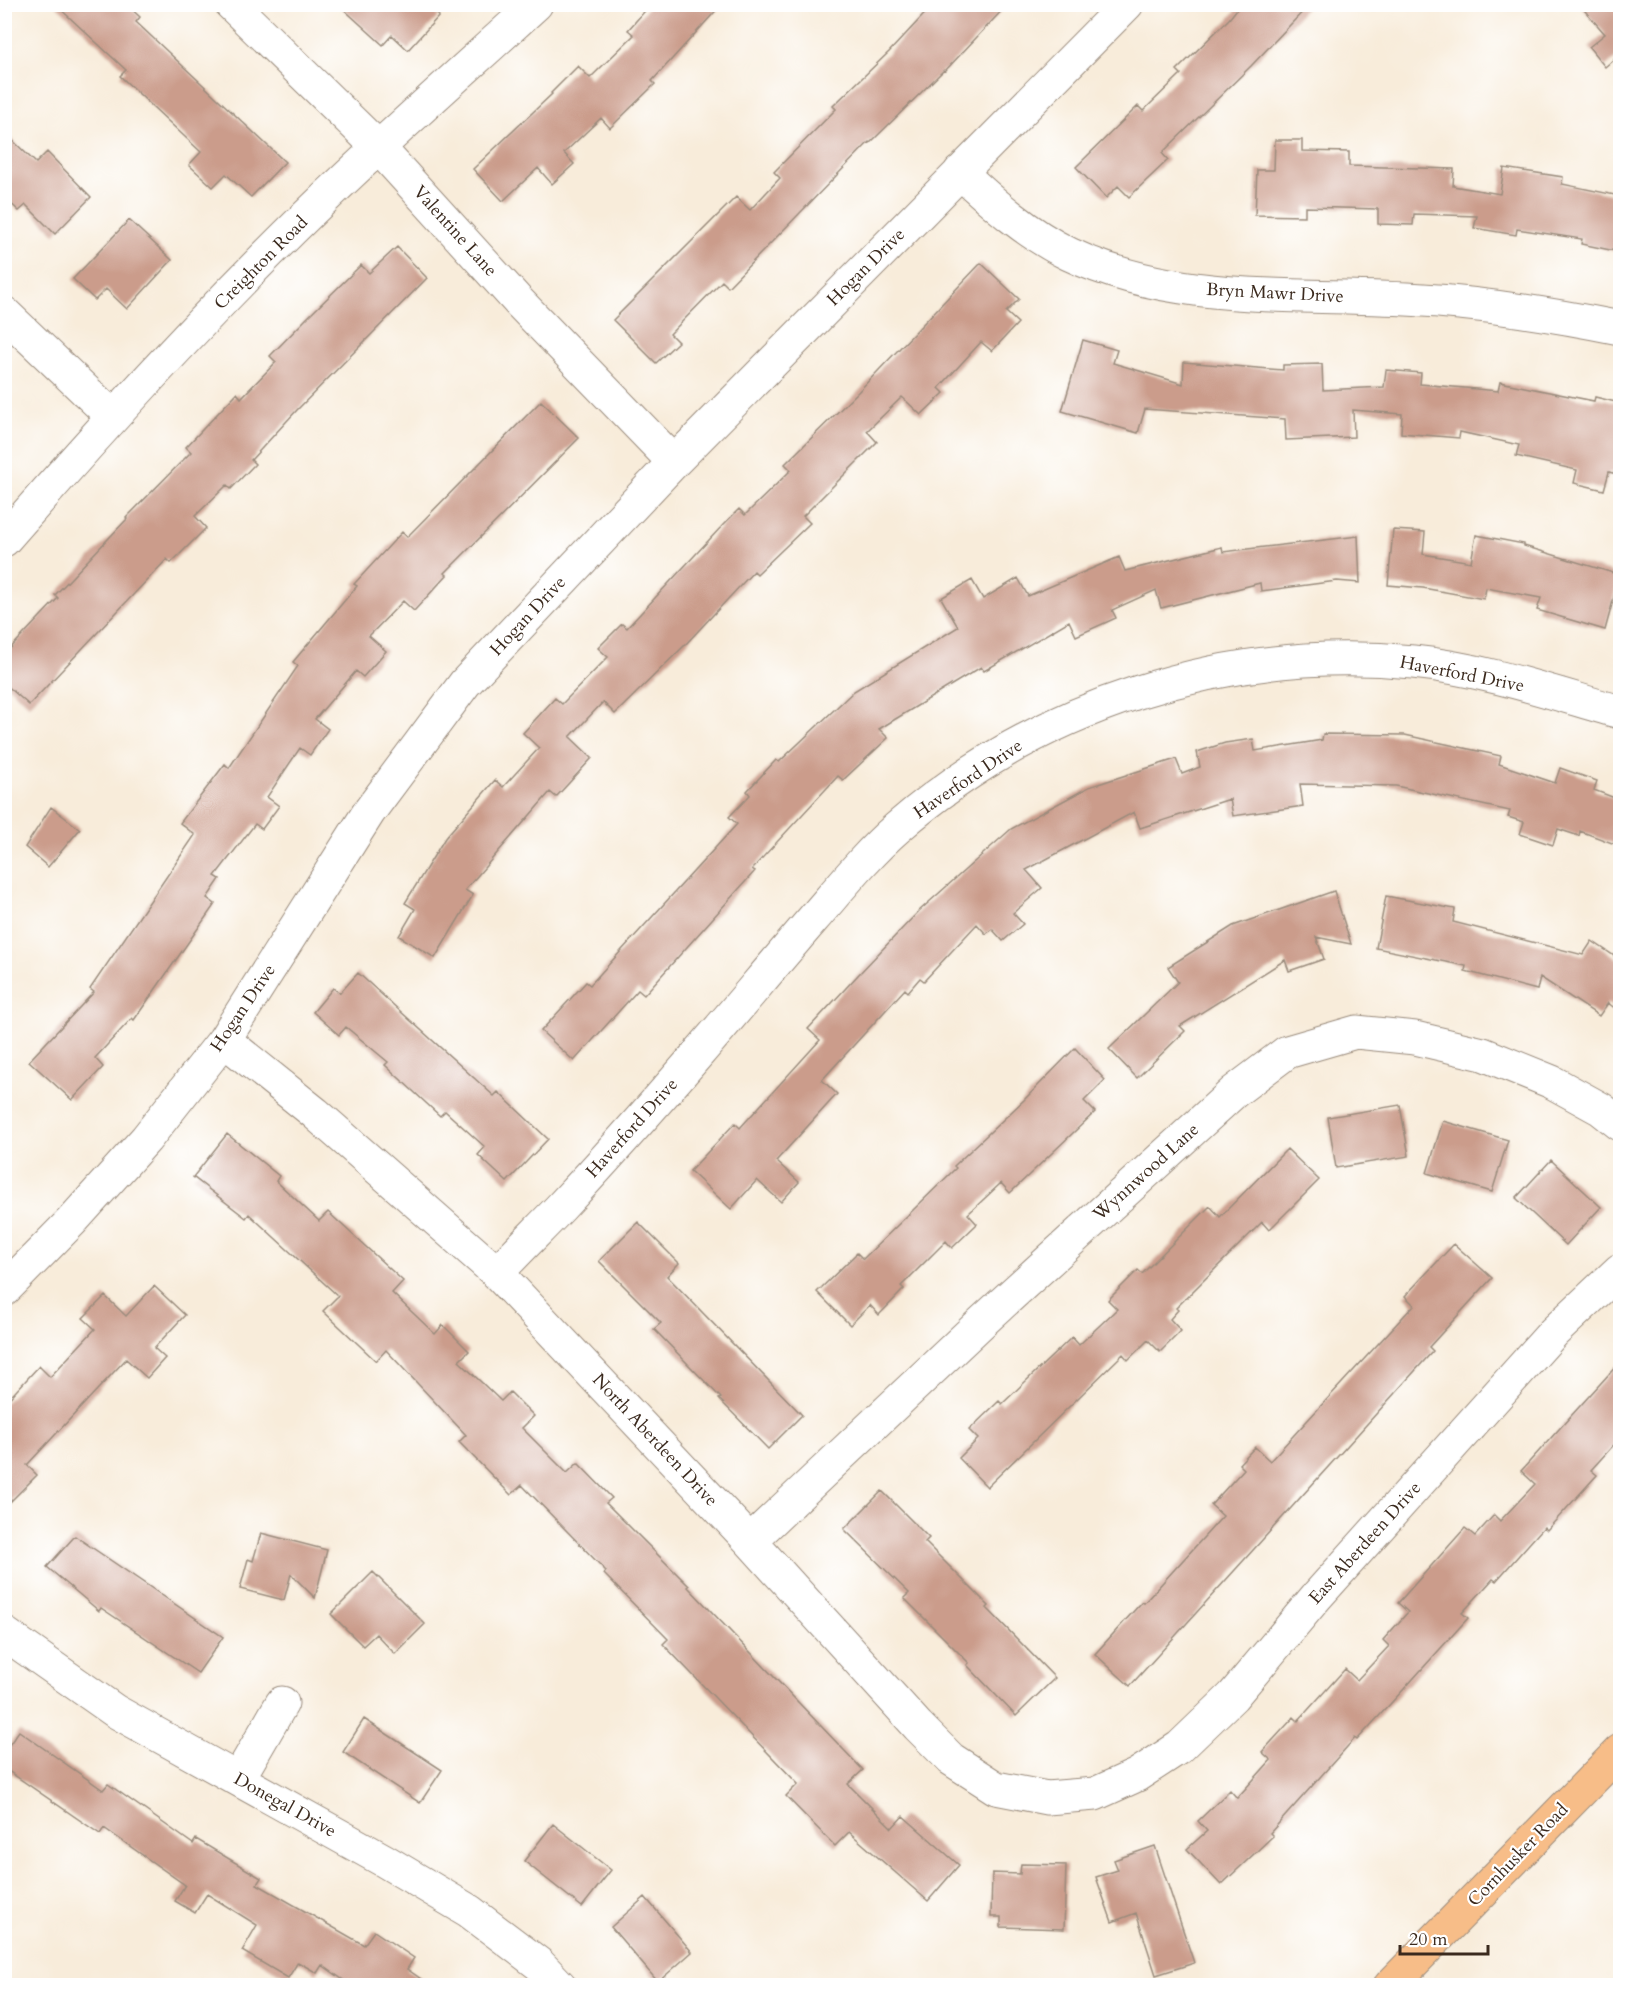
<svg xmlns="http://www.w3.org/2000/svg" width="1625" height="1990" viewBox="0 0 1625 1990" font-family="Cardo,serif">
  <rect width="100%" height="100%" fill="#fff"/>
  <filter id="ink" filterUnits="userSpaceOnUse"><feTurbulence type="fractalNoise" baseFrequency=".0167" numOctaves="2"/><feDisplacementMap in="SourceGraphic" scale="12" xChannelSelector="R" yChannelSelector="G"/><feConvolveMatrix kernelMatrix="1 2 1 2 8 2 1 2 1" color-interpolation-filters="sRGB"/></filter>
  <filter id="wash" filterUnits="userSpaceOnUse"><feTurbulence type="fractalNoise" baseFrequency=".008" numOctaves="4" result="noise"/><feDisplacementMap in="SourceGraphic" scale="24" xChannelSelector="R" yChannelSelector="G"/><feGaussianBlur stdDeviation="1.35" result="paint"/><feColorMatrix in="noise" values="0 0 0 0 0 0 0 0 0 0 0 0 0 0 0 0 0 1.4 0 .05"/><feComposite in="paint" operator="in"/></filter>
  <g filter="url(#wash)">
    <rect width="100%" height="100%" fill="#f8ecda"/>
    <g id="blocks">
      <path fill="#cb9c8b" d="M 55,4 L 126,4 L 140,17 L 136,22 L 285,162 L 251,197 L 226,174 L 213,187 L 189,165 L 201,152 L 120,76 L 126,70 Z
        M 338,4 L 426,4 L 439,16 L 408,50 L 392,35 L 383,45 Z
        M 651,4 L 722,4 L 652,81 L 655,84 L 610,128 L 601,118 L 564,153 L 574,164 L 552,184 L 538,168 L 503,201 L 473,169 L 552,94 L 551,93 L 578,66 L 590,78 L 634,35 L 628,30 Z
        M 934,4 L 1008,4 L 945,71 L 944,70 L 870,143 L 869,142 L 728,287 L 722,281 L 670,334 L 678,342 L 656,363 L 613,320 L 736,197 L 750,210 L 780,178 L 774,172 L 836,109 L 833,106 L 889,52 Z
        M 1241,4 L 1310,4 L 1251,66 L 1162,153 L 1168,160 L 1129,197 L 1118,186 L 1106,198 L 1076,167 L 1138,106 L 1143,111 L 1181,74 L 1177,70 L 1229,19 Z
        M 1579,4 L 1620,4 L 1620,54 L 1605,67 L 1589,47 L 1605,34 Z
        M 4,132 L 36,163 L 47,152 L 91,197 L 55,234 L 26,205 L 19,211 L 4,197 Z
        M 1275,140 L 1302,140 L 1302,151 L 1349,152 L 1349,166 L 1454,169 L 1453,186 L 1500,194 L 1504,168 L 1563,177 L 1562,184 L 1620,196 L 1620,252 L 1581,244 L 1582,239 L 1517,229 L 1516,235 L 1474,228 L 1477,216 L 1414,214 L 1413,225 L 1378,224 L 1378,209 L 1305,207 L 1305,216 L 1255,215 L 1257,170 L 1274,170 Z
        M 129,220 L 172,260 L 127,309 L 106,289 L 95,300 L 73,279 Z
        M 397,247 L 427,278 L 297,410 L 251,460 L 255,464 L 231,489 L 227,485 L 195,516 L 206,528 L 171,563 L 167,559 L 29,705 L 4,683 L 4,655 L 58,598 L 55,595 L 127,519 L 126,518 L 191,452 L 186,447 L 237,393 L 241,398 L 276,362 L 270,356 L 306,319 L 361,265 L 369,273 Z
        M 981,263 L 1019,299 L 1006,312 L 1018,323 L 992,351 L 981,342 L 939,388 L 944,393 L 921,415 L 902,397 L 867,431 L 877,442 L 803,516 L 810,523 L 757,574 L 754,571 L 685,645 L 615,714 L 603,702 L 570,737 L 592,758 L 556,797 L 550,792 L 465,890 L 473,895 L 435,958 L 399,936 L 415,909 L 405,903 L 445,838 L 495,780 L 503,787 L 539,748 L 523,733 L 555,698 L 562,704 L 608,657 L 598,648 L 622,624 L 627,628 L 723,525 L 739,509 L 745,515 L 791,470 L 785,464 L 858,392 Z
        M 1083,340 L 1117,350 L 1113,363 L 1183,384 L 1184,362 L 1283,370 L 1283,365 L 1322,364 L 1323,390 L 1384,387 L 1386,370 L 1421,373 L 1420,384 L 1498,391 L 1500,382 L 1594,401 L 1595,397 L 1620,403 L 1620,475 L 1609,472 L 1604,490 L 1574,483 L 1577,470 L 1516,456 L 1519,445 L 1460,432 L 1459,438 L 1401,433 L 1402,414 L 1353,410 L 1354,437 L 1286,440 L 1285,419 L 1145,409 L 1138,433 L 1062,411 Z
        M 541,401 L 579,438 L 445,573 L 447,575 L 414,611 L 403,601 L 369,636 L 386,651 L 363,677 L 356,671 L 315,719 L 328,729 L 310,755 L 300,748 L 267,797 L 279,806 L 262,829 L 255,824 L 215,876 L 220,879 L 207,898 L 215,904 L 134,1020 L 132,1018 L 95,1058 L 103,1067 L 72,1100 L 29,1061 L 94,992 L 90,989 L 195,835 L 180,823 L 225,764 L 229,768 L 298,666 L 293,662 L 357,586 L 354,584 L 402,532 L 407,537 Z
        M 1393,530 L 1425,532 L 1423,554 L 1471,562 L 1476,535 L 1524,544 L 1524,546 L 1620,575 L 1605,630 L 1537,610 L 1541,598 L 1486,588 L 1484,599 L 1423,588 L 1388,585 Z
        M 1358,536 L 1360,583 L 1337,581 L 1261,591 L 1260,583 L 1161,608 L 1156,590 L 1112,610 L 1116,618 L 1076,636 L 1069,621 L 984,671 L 981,667 L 879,729 L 888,738 L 843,780 L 838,776 L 752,869 L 755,871 L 644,995 L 638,990 L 574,1061 L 541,1031 L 586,982 L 590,985 L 737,824 L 729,817 L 750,795 L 747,791 L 776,760 L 779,762 L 854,691 L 958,627 L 941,598 L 972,580 L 983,599 L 1018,578 L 1028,596 L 1119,557 L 1125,571 L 1222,547 L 1223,552 Z
        M 1323,734 L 1405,735 L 1501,756 L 1499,764 L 1555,783 L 1560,768 L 1597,781 L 1594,790 L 1620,800 L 1620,846 L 1580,831 L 1579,836 L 1558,829 L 1553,845 L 1520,834 L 1524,822 L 1508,817 L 1510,811 L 1396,786 L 1300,784 L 1303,806 L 1233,816 L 1230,799 L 1140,828 L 1134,812 L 1026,870 L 1042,888 L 1013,913 L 1023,924 L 1003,941 L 992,929 L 986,934 L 977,924 L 924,981 L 920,978 L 908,992 L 905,989 L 822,1080 L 837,1094 L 776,1161 L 799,1182 L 781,1202 L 757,1180 L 731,1209 L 690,1171 L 735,1123 L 740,1128 L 820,1040 L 808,1029 L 858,975 L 919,911 L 1011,829 L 1089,787 L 1176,759 L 1182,774 L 1200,767 L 1197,752 L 1225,743 L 1253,739 L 1255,751 L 1322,740 Z
        M 51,807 L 80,829 L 48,867 L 25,847 Z
        M 1334,891 L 1351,944 L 1316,937 L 1324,959 L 1289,971 L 1285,960 L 1180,1026 L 1185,1031 L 1137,1078 L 1109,1049 L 1178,982 L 1168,967 L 1233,926 Z
        M 1386,896 L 1455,909 L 1453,922 L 1583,955 L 1592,941 L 1620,960 L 1620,1012 L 1608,1003 L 1599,1016 L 1540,977 L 1537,990 L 1465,971 L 1466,966 L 1376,948 Z
        M 358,973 L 494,1096 L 498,1092 L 548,1139 L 507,1182 L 478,1155 L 485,1147 L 445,1111 L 440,1116 L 385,1065 L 388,1062 L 346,1027 L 339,1035 L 313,1012 L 333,988 L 340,993 Z
        M 1075,1048 L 1105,1080 L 1084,1101 L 1095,1112 L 1010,1193 L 1001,1183 L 968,1214 L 977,1224 L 952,1248 L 946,1241 L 901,1286 L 904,1289 L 879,1315 L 870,1305 L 850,1325 L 817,1292 L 857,1253 L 863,1259 L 956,1168 L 954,1166 L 1024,1100 Z
        M 1400,1105 L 1409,1156 L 1336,1168 L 1328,1117 Z
        M 1443,1121 L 1508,1140 L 1492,1192 L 1427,1173 Z
        M 227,1134 L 279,1176 L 276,1181 L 319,1221 L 328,1212 L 403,1281 L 392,1293 L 435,1334 L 443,1325 L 469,1351 L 459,1361 L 501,1401 L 510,1392 L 534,1416 L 522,1428 L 567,1473 L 578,1463 L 612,1498 L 606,1503 L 689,1586 L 688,1587 L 863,1770 L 848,1784 L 892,1828 L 903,1816 L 959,1865 L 928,1901 L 849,1832 L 835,1846 L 786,1796 L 798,1784 L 663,1644 L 668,1639 L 604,1574 L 606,1571 L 522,1485 L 511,1495 L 459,1442 L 466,1435 L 386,1350 L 376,1361 L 323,1311 L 338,1296 L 249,1214 L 246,1218 L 193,1177 Z
        M 1287,1149 L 1319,1180 L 1269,1230 L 1262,1222 L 1176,1308 L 1178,1310 L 1170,1319 L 1181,1331 L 1160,1352 L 1148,1340 L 1128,1360 L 1123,1354 L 987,1487 L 959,1458 L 978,1439 L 969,1430 L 999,1401 L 1002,1404 L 1072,1337 L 1079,1345 L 1117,1309 L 1108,1300 L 1138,1270 L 1142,1274 L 1210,1206 L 1220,1217 Z
        M 1551,1160 L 1601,1207 L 1566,1245 L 1516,1198 Z
        M 638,1222 L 679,1263 L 667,1276 L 802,1415 L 768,1449 L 719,1399 L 721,1398 L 654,1329 L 661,1323 L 599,1261 Z
        M 1454,1244 L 1492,1278 L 1429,1347 L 1433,1351 L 1130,1686 L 1095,1654 L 1142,1602 L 1144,1603 L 1223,1516 L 1211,1505 L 1244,1469 L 1239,1464 L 1255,1447 L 1270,1461 L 1414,1305 L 1405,1296 Z
        M 154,1286 L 185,1315 L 154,1348 L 165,1358 L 147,1378 L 126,1359 L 27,1465 L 37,1475 L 4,1508 L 4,1404 L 39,1366 L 50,1377 L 95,1329 L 83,1318 L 105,1296 L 126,1316 Z
        M 1620,1362 L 1620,1438 L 1591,1470 L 1597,1475 L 1547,1530 L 1544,1527 L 1496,1581 L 1493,1579 L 1462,1613 L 1468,1618 L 1404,1689 L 1357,1740 L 1355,1738 L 1270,1833 L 1273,1836 L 1221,1885 L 1187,1849 L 1207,1831 L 1198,1821 L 1230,1790 L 1237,1798 L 1271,1760 L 1262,1752 L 1294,1717 L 1298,1721 L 1345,1669 L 1357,1680 L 1389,1646 L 1383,1640 L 1408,1612 L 1398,1603 L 1465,1528 L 1475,1536 L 1494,1515 L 1500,1521 L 1535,1484 L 1521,1471 Z
        M 882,1491 L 929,1538 L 925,1542 L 989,1606 L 987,1608 L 1055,1678 L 1016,1716 L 967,1665 L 969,1663 L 904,1598 L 909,1593 L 844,1529 Z
        M 261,1533 L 327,1550 L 315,1598 L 291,1574 L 284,1600 L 240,1589 L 248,1559 L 253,1561 Z
        M 75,1536 L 223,1637 L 198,1673 L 101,1608 L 99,1611 L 47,1567 Z
        M 373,1572 L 425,1624 L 395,1654 L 376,1634 L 363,1646 L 331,1614 Z
        M 364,1719 L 442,1770 L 420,1803 L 343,1752 Z
        M 19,1731 L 103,1790 L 108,1784 L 193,1844 L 196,1839 L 261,1878 L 257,1884 L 364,1945 L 374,1931 L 414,1958 L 407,1969 L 431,1986 L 352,1986 L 322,1965 L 317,1973 L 298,1962 L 288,1978 L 242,1951 L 257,1925 L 207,1894 L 195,1913 L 175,1901 L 185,1885 L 104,1828 L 100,1834 L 4,1768 L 4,1752 Z
        M 553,1824 L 611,1870 L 582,1907 L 524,1861 Z
        M 1155,1846 L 1194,1963 L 1156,1975 L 1136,1913 L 1112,1922 L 1096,1877 L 1118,1870 L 1114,1860 Z
        M 1021,1864 L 1066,1865 L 1064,1929 L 1001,1927 L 1001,1917 L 991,1917 L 992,1873 L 1020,1874 Z
        M 645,1897 L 692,1952 L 658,1982 L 611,1927 Z"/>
    </g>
  </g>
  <g filter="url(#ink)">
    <use href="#blocks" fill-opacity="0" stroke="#9a8b7c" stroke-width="1.5"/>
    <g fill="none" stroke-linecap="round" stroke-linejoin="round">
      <defs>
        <path id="minor" d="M 231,4 L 379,148 L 518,301 L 674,462
          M 960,172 C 993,203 1028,234 1069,254 C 1178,306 1305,292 1423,300 C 1489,304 1555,315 1620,328
          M 4,313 L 112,416
          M 4,540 C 86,446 169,354 257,265 C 346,174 442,90 536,4
          M 224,1040 L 315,1113 L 497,1273 L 750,1541 L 918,1726 L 951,1759 L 996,1788 L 1047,1798 L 1095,1794 L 1137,1775 L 1180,1747 L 1233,1696 L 1317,1596 L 1554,1332 L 1620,1270
          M 497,1273 C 517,1251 539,1230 559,1209 C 606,1159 652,1107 697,1055 C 736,1010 774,964 813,919 C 840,888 866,855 897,828 C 1038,705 1227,644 1413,662 C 1484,669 1553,693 1620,712
          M 4,1290 L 72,1221 L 146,1139 L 224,1040 L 369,812 L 465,683 L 674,462 L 1127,4
          M 750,1541 L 983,1321 L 1234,1092 L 1287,1052 L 1356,1032 L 1415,1038 L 1483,1054 L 1552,1082 L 1601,1109 L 1620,1124
          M 4,1633 L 115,1711 L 385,1861 L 469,1911 L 539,1964 L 560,1986
          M 238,1779 L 282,1703"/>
        <path id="major" d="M 1390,1986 L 1620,1751"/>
      </defs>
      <use href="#minor" stroke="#9a8b7c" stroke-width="35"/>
      <use href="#major" stroke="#9a8b7c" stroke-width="35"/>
      <use href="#minor" stroke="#fff" stroke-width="33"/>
      <use href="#major" stroke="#f7bd88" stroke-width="33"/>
    </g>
  </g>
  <g text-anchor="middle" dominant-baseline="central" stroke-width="4.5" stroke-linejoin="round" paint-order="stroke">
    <g font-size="18" fill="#3b2a1e" stroke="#fff">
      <text transform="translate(455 231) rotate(48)">Valentine Lane</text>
      <text transform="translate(261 263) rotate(-45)">Creighton Road</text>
      <text transform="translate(866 267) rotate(-45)">Hogan Drive</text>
      <text transform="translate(1275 293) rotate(3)">Bryn Mawr Drive</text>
      <text transform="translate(528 616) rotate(-47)">Hogan Drive</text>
      <text transform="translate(1462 674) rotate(11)">Haverford Drive</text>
      <text transform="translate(968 779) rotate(-34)">Haverford Drive</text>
      <text transform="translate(243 1008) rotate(-56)">Hogan Drive</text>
      <text transform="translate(632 1128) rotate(-48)">Haverford Drive</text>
      <text transform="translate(1146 1172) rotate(-42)">Wynnwood Lane</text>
      <text transform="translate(655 1440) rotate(47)">North Aberdeen Drive</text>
      <text transform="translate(1365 1543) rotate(-48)">East Aberdeen Drive</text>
      <text transform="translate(285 1805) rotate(29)">Donegal Drive</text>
      <text transform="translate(1518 1855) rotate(-46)">Cornhusker Road</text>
    </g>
  </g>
  <rect width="1625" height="1990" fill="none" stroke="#fff" stroke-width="24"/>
  <path d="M1400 1945v9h88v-9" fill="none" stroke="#3b2a1e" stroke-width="3"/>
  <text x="1409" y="1945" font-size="18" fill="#3b2a1e" stroke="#ffffff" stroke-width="4.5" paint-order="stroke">20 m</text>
</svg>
